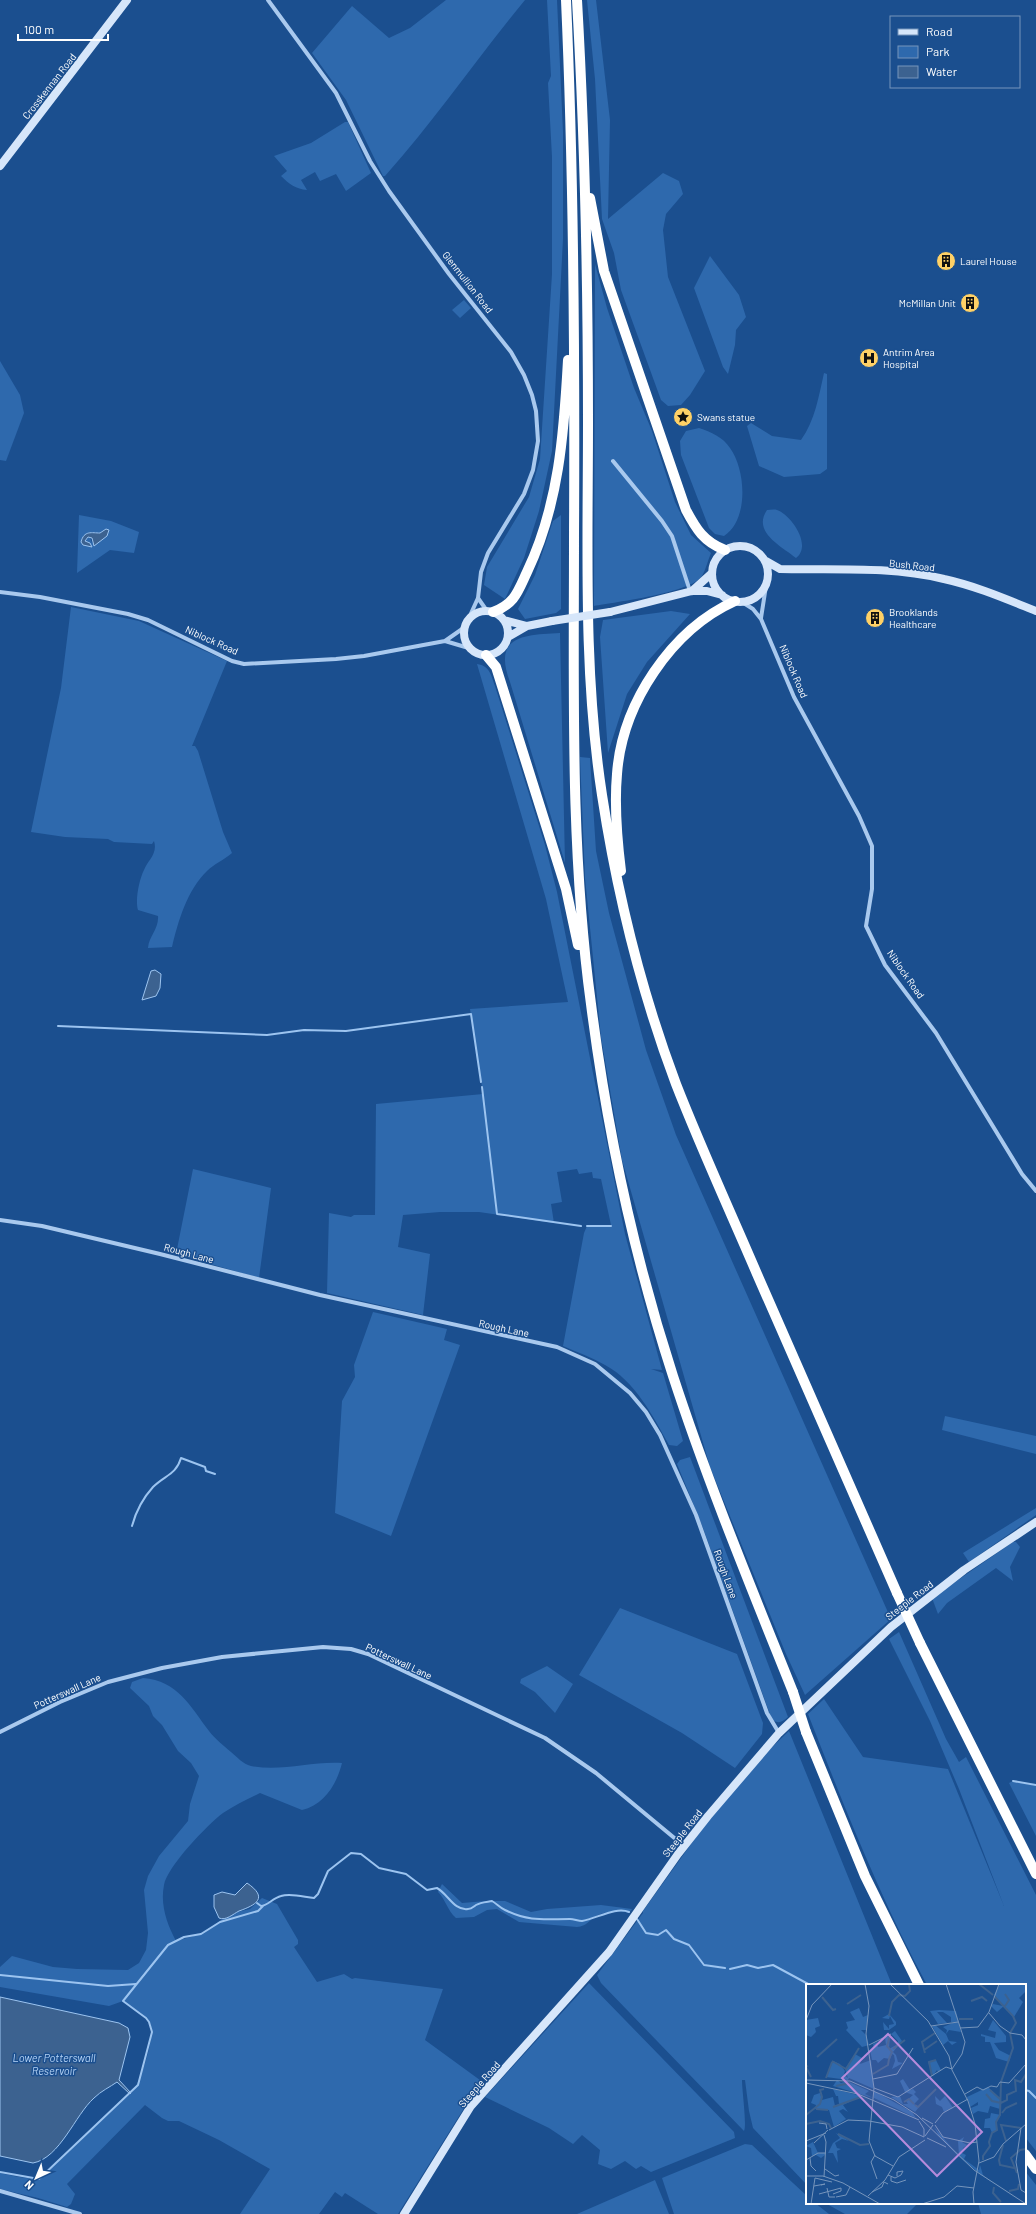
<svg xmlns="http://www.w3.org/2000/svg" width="1036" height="2214" viewBox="0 0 1036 2214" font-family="Barlow,sans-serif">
  <rect width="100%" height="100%" fill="#1b4f8f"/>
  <path fill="#2e69ad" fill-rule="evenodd" d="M 446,0 L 525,0 C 477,58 435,120 385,176 L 383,176 L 346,100 L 312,53 L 352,6 L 389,38 L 410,28 Z
    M 547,0 L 557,0 L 563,132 L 563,239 L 552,451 L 539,511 L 524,558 L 505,599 L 484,585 L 487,567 L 529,497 L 540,459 L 552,274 L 552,157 L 548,83 L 551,76 Z
    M 587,0 L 596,0 L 610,120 L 608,219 L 663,173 L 679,181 L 683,194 L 666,214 L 663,230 L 668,277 L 705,371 L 690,395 L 681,405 L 668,406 L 661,400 L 621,290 L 614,253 L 602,219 L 595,79 Z
    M 345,122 L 348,122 L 371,173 L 346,191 L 336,174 L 320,181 L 315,172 L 301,180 L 307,190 C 296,189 289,184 281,176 L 287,171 L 274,156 L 311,143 Z
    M 710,256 L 739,295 L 746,317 L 736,330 L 735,345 L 728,374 L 723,367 L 694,288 Z
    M 595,264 L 607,308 L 634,388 L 652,431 L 675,502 L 691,535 L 711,553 C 708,560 706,569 702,576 C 691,593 615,602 594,606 Z
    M 464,300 L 471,308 L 460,318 L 452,310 Z
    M 0,361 L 20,395 L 24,413 L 6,461 L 0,460 Z
    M 824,373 L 827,374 L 827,469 L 820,474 L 784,477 L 759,466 L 747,426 L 751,423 L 772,436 L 801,440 C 815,421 819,395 824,373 Z
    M 699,428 C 711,432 723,437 730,448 C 746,470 749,520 724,536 L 715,534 L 709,528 L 681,455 L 680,441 L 686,431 Z
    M 767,510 C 770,510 774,509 777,510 C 790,514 813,545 796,558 C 781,546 752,532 767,510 Z
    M 79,515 L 111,521 L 139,532 L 134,553 L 110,550 L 77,573 ZM 104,530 L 92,543 L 90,537 L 85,540 L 88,544 L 81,542 L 90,532 L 100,533 Z
    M 561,515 L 561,609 L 556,613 L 525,619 L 518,609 L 535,575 L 553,521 Z
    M 71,607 L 139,621 L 227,661 L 192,746 L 195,746 L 198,751 L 223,832 L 232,853 C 224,860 214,864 207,871 C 187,890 178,922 172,947 L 148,948 C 149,936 159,929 158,916 L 138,910 C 135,900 139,880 144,870 C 148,860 158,854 154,841 L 152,844 L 114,842 L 108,839 L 65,837 L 31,832 L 61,688 Z
    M 671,611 L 690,614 L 647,662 L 627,694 L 608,753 L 600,637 L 603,620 Z
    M 560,633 L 565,863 L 510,682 C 492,635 525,635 560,633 Z
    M 477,664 C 490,666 491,675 495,686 L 545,845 L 557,892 L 625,1234 L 662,1370 L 651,1369 L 663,1373 L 683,1441 L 677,1446 L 669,1445 C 653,1416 635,1381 605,1365 C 591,1357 577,1352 563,1346 L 584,1233 L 587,1226 L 611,1225 L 601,1179 L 593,1178 L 592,1172 L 579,1174 L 577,1169 L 557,1172 L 562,1202 L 551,1204 L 554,1223 L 479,1212 L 440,1212 L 403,1215 L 398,1247 L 430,1254 L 423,1315 L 327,1293 L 329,1213 L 351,1217 L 354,1215 L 375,1215 L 376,1104 L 483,1094 L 470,1009 L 568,1002 L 546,899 Z
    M 580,757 L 590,758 L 596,851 L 609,913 L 646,1050 L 676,1135 L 891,1619 L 805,1695 L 786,1654 L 710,1467 L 622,1160 L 601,1037 L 585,878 Z
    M 193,1169 L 271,1188 L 259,1278 L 176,1254 Z
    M 373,1312 L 447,1329 L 444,1340 L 460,1345 L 391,1536 L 335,1513 L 342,1401 L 355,1377 L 354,1365 Z
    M 945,1416 L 1036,1436 L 1036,1454 L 942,1430 Z
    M 690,1457 L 788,1717 C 782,1722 779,1724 772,1720 L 703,1528 L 677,1464 L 680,1460 Z
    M 1036,1508 L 1036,1515 L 969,1562 L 963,1553 Z
    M 1013,1542 L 1016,1542 L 1020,1547 L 1010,1567 L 1013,1581 L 996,1568 L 947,1603 L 938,1614 L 932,1598 Z
    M 620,1608 L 737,1654 L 763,1723 L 762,1734 L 735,1768 L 682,1733 L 579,1675 Z
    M 899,1632 L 946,1739 L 959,1762 L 966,1757 L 1036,1895 L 1036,2151 L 1025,2137 L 1025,1985 L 927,1985 C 880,1898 844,1806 808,1714 L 824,1699 L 863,1757 L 948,1769 L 1004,1906 L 959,1789 L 930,1721 L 889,1639 Z
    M 547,1666 L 573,1684 L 555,1713 L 535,1692 L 520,1683 L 521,1679 Z
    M 143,1678 C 178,1681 190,1706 209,1731 C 215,1739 224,1746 231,1752 C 237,1757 243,1764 251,1766 C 281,1772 312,1761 342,1763 C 337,1784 324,1805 302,1810 L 260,1793 C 248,1799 235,1805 223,1813 C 207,1825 167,1867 164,1885 C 160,1905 167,1924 176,1941 L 201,1934 L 223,1919 L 237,1912 L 250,1909 L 262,1898 L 277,1904 L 298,1940 L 298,1944 L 294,1947 L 317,1982 L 344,1974 L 352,1979 L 355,1978 L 443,1989 L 425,2040 L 484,2083 L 466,2105 L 398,2214 L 378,2214 L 345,2193 L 342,2197 L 335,2192 L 319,2214 L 240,2214 L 270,2169 L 219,2140 L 179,2121 L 168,2121 L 162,2118 L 145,2105 L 67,2184 L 75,2194 L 71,2204 L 67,2207 L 38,2198 L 0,2189 L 0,2173 C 10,2175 35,2182 43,2176 L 133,2091 C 141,2080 156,2035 150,2023 C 144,2012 131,2008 123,2001 L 109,2006 L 0,1987 L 0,1967 L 12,1956 L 53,1967 L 77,1969 L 128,1970 L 139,1963 L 146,1950 L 148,1933 L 144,1890 L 148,1876 L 159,1856 L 188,1821 L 190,1804 L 199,1776 L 191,1763 L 178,1751 L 162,1725 L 153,1716 L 149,1706 L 130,1688 L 132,1682 Z
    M 789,1731 L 892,1985 L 807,1985 L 807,2185 L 753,2128 L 749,2111 L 745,2080 L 742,2080 C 742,2091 747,2125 744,2131 L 601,1983 L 597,1975 L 643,1913 L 643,1911 L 704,1826 L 744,1774 Z
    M 1013,1781 L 1036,1786 L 1036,1836 L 1009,1783 Z
    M 442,1884 L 462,1903 L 486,1901 L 505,1901 L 531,1912 L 547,1909 L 601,1905 L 632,1909 L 629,1913 C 620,1910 605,1911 596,1916 C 588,1921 587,1926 577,1927 L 519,1922 L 497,1909 L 487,1910 L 474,1917 L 456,1918 C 447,1910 446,1900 438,1892 Z
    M 589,1983 L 734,2132 L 735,2138 L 651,2172 L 641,2166 L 636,2169 L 625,2161 L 611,2169 L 598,2164 L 600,2150 L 582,2135 L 573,2144 L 549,2128 L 485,2097 Z
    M 745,2144 L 752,2145 L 807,2196 L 807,2203 L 815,2203 L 829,2214 L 674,2214 L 662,2178 Z
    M 1025,2171 L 1036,2185 L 1036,2214 L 981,2214 L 978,2203 L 1025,2203 Z
    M 655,2180 L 669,2214 L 577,2214 Z
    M 825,2203 L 918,2203 L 907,2214 L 845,2214 Z"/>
  <path fill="#3c6290" stroke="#9cc4f0" d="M 106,529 L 109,530 L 107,536 L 94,546 L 92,538 L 88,537 L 85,541 L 90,543 L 92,547 L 83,545 L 81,542 C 84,530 92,533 100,533 Z
    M 155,970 L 161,974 L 160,988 L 156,996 L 142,1000 L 151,971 Z
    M 247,1883 C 269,1898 256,1905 239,1911 C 233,1914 226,1921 219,1918 L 214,1907 L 214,1895 L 222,1892 L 235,1895 Z
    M 0,1997 L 119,2023 L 128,2028 L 130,2037 L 119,2080 L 131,2093 L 130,2094 L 117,2082 C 110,2087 101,2091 94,2098 C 75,2115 60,2158 33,2163 L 0,2156 Z"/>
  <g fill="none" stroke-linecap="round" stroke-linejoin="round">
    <path stroke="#9cc4f0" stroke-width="2" d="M 58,1026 L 267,1035 L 304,1030 L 346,1031 L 471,1014 L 481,1082
      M 482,1087 L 497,1214 L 581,1226
      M 587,1226 L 611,1226
      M 132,1526 C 136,1511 143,1498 153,1487 C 165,1475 176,1475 181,1458 L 205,1467 L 206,1471 L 215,1474
      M 1013,1781 L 1036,1785
      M 257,1903 L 261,1906 C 267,1906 273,1898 281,1896 C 291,1893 304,1897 314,1898 L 318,1894 L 328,1871 L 351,1853 L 361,1854 L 379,1868 L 406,1874 L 427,1890 L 437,1888 C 448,1894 454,1911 468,1909 C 472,1909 473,1907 476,1905 C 481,1902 487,1902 492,1901 C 497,1904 500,1908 505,1910 C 529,1922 545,1919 570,1919 C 574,1919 578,1921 582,1921 C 596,1919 616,1906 629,1912
      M 637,1919 L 646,1933 L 658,1935 L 666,1930 L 674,1939 L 689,1945 L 704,1965 L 725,1968
      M 730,1969 L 747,1965 L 758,1968 L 773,1965 L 810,1985
      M 0,1975 L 108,1986 L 136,1984
      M 1025,2090 L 1029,2091 L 1036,2098
      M 0,2172 L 39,2179 L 138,2085 L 152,2032 L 149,2022 L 146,2018 L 123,2001 L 168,1945 L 184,1937 L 201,1934 L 220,1922 L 258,1911 L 263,1906"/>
    <path stroke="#a9c9ee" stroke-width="4" d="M 268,0 L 336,93 L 370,161 L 389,191 L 449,274 L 511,352 L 524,375 L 532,395 L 536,411 L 538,441 L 533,470 L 524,494 L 488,553 L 481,572 L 478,598 L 468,620
      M 613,461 L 662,521 L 672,536 L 690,591
      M 0,592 L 40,597 L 128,614 L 148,620 L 232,661 L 244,664 L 336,659 L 364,656 L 445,641 L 465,627
      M 478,598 L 487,611
      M 742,602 L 753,609 L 761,619 L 794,697 L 859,816 L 872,846 L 872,889 L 866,926 L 885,965 L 936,1033 L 1022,1174 L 1036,1191
      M 761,618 L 766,586
      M 445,641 L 472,649
      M 0,1220 L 42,1226 L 160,1254 L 320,1295 L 557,1347 L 595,1364 L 630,1393 L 646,1412 L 660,1435 L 696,1515 L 767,1713 L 779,1733
      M 0,1732 L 60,1702 L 108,1682 L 162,1668 L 222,1657 L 323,1647 L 351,1649 L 368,1654 L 545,1738 L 596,1773 L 684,1846
      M 0,2191 L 80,2214"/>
    <path stroke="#d6e6fa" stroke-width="8" d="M 0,166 L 127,0
      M712 574a28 28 0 1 1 56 0a28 28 0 1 1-56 0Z
      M 766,561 L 780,569 C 834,570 891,566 944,579 C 976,586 1006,599 1036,611
      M 692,591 L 712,573
      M464 633a22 22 0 1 1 44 0a22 22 0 1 1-44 0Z
      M 610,612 L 692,591 L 707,591 L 722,595
      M 504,620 L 527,626
      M 508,637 L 527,626 L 552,621
      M 404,2214 L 471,2106 L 609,1952 L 678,1854 L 708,1816 L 779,1733 L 891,1627 L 964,1570 L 1036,1522"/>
    <path stroke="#fff" stroke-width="10" d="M 566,0 C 574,179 575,358 574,537 C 574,693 570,850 591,1004 C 607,1130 634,1256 673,1376 C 708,1483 751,1587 793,1692
      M 577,0 C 585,141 588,282 588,423 C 588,546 583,672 602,795 C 617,893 641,991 676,1084 C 701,1148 730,1211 757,1274 C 803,1381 850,1487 897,1593
      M 590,198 L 604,271 L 686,510 C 696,529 704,542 725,550
      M 493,612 C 515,604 518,591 527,572 C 559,505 564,433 568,360
      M 486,655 L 496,667 L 566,889 L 578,945
      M 621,871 C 617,839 614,807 617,774 C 622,704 671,630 735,601
      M 920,1643 L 1036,1874
      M 806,1732 L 865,1876 L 919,1985
      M 1025,2154 L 1036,2169"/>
    <path stroke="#d6e6fa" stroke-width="8" d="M 552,621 L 610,612"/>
    <path stroke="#fff" stroke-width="10" d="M 897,1593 L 920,1643
      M 793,1692 L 806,1732"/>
  </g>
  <defs>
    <symbol id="building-disc" viewBox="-11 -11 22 22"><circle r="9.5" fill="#ffd166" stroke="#1b4f8f"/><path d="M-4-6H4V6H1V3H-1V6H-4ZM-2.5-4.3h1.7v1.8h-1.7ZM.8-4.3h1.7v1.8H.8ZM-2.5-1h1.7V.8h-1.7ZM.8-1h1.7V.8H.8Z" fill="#111"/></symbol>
    <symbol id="hospital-disc" viewBox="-11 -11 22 22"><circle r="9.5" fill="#ffd166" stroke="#1b4f8f"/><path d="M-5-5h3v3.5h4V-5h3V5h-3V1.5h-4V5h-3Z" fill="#111"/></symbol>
    <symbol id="sight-disc" viewBox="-11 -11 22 22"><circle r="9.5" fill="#ffd166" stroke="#1b4f8f"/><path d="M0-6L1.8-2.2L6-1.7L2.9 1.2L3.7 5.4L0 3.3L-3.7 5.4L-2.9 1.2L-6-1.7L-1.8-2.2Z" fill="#111"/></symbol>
  </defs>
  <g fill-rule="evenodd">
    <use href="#building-disc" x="935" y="250" width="22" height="22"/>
    <use href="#building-disc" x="959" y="292" width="22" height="22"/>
    <use href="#hospital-disc" x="858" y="347" width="22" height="22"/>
    <use href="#sight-disc" x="672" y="406" width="22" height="22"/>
    <use href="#building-disc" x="864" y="607" width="22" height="22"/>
  </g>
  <g text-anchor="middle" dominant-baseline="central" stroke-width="3" stroke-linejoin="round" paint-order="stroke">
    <g font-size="10" fill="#fff" stroke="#1b4f8f">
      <text transform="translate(49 86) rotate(-52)">Crosskennan Road</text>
      <text transform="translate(468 282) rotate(52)">Glenmullion Road</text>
      <text transform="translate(912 565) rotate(6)">Bush Road</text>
      <text transform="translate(212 640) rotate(24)">Niblock Road</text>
      <text transform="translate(794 671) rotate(67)">Niblock Road</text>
      <text transform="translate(906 974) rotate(55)">Niblock Road</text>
      <text transform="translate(189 1253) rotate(15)">Rough Lane</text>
      <text transform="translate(504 1328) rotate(12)">Rough Lane</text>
      <text transform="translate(726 1574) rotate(70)">Rough Lane</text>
      <text transform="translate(909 1600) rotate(-38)">Steeple Road</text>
      <text transform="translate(399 1661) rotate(25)">Potterswall Lane</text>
      <text transform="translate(67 1691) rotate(-24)">Potterswall Lane</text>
      <text transform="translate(682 1833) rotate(-52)">Steeple Road</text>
      <text transform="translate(479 2084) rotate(-49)">Steeple Road</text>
    </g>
    <g font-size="10" fill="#fff" stroke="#1b4f8f" text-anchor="start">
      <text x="960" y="261">Laurel House</text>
      <text x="956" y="303" text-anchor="end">McMillan Unit</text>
      <text x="883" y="352">Antrim Area<tspan x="883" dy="12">Hospital</tspan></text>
      <text x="697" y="417">Swans statue</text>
      <text x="889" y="612">Brooklands<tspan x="889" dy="12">Healthcare</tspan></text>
    </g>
    <g font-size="11" font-style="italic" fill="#b5d3f5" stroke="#1b4f8f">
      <text x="54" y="2057">Lower Potterswall<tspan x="54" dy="13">Reservoir</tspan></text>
    </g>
  </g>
  <g transform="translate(806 1984)">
    <rect width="220" height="220" fill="#1b4f8f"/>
    <path d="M 194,0 L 220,0 L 220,7 L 213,14 L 217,18 L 208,33 L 198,22 L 191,28 L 185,22 L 187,20 L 197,22 L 188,11 ZM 53,24 L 57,33 L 62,31 L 60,46 L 55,46 L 60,51 L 63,61 L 56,63 L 40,46 L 42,44 L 40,38 L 49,36 L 44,28 ZM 133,26 L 150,27 L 155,48 L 143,46 L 140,50 L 143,57 L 151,58 L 146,61 L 142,57 L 137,61 L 126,42 L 129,41 L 140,50 L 141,46 L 137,43 L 149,38 L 145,38 L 145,33 L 137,28 L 131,28 L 141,39 L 132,40 L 124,27 ZM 83,30 L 90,38 L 90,41 L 83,46 L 78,46 L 77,38 L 83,45 L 83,41 L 88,40 L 84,32 L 83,35 L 76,34 ZM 12,34 L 14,42 L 9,44 L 10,48 L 5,53 L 0,51 L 0,36 ZM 187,36 L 200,52 L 200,58 L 188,59 L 193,66 L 205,72 L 203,78 L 190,74 L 184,58 L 179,58 L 179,53 L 175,52 L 175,50 L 189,54 L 190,48 L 182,46 ZM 89,47 L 96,57 L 87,68 L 90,71 L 92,78 L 97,79 L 86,85 L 89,77 L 88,71 L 86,70 L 84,75 L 78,74 L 72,79 L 70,76 L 66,76 L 64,66 L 68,65 L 67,60 L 71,58 L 72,63 L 80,61 L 79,53 L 84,52 L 83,65 L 92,60 L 92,57 L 85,50 ZM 49,70 L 56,74 L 54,80 L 65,76 L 68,105 L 43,94 L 42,96 L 20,93 L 27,77 L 34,80 L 39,87 L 38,91 L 42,94 L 39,85 ZM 130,76 L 135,86 L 132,88 L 131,86 L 127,92 L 122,78 ZM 97,95 L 104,106 L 107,105 L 110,108 L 108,110 L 113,115 L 108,120 L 113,123 L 109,128 L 127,139 L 85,113 L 94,112 L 97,120 L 102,120 L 100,117 L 107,111 L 99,108 L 94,97 ZM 31,96 L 35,99 L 41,97 L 63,107 L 59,110 L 67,114 L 27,102 ZM 182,103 L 194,115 L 194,125 L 184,122 L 182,129 L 172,127 L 167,130 L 165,124 L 172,121 L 172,118 L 164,123 L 161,113 ZM 27,105 L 56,112 L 37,121 L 42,128 L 37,125 L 33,127 L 40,135 L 28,143 L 23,126 L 9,125 L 10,121 L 5,119 L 8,111 L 14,109 L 16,116 L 27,113 L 29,122 L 33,120 L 32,112 L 30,112 ZM 68,107 L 106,128 L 110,134 L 68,114 ZM 129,112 L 134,117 L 139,112 L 147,124 L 138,128 L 136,123 L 130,120 ZM 185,129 L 195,131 L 190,138 L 191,146 L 186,149 L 184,144 L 178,144 L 179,135 L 184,134 ZM 128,143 L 153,172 L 152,157 L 158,153 L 156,158 L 161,161 L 157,164 L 156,169 L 160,171 L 158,175 L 173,186 L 174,181 L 177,191 L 190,201 L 174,190 L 151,171 L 133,152 ZM 30,149 L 43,157 L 36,155 L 29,159 L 31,164 L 35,165 L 31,167 L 32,179 L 27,169 L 22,169 L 27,159 L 34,154 ZM 7,158 L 12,169 L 19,169 L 19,171 L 15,174 L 10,171 L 6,172 L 5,164 L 0,162 Z" fill="#2e69ad"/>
    <path fill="none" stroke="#3c6290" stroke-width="2" d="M 173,0 L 187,11M 199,10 L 203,16 L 199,22M 16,13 L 27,26 L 30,25M 165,17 L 176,13 L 181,17M 41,20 L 55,11M 83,32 L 86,18 L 93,11 L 99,12 L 104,7 L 103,0M 153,35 L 167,35M 87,65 L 99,56M 118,66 L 131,57M 119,69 L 116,58 L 129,49M 11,73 L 31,55M 83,75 L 86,68 L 81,62 L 84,52M 26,77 L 40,85 L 53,64M 2,82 L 0,83 L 5,93M 67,90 L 82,81 L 83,75M 126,92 L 123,78 L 130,76M 20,94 L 26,78M 30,102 L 44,99M 184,106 L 194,115M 180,110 L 186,117 L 195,119 L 201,116 L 201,111 L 210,107 L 209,96 L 215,98 L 220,90M 98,118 L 103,115 L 108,120M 109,121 L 112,123 L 130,105M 27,123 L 55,113M 10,125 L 22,126M 196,129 L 200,124 L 211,119M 0,131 L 14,120 L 16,113 L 14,106 L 18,105M 0,140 L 14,137 L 23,140 L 25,144M 32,150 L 54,161 L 63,160M 200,157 L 195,141 L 215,144M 197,161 L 193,176 L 194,181 L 208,184M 177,176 L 177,172 L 184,162 L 183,158 L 186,149 L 191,146 L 190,138 L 194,131 L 195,98 L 207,64 L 204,49 L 210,39 L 207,32 L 188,12M 211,189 L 205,174 L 214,166 L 220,165M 188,203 L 187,209 L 195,218M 203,207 L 212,205 L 213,200"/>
    <path fill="none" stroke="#7695bc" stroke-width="1" d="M 59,0 L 63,22 L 60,50 L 68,104 L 63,157 L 69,172 L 87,182M 84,0 L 122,37 L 143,72 L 146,86 L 162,117 L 169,140 L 173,177 L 167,208 L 168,220M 140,0 L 159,58 L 156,70 L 146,85M 183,29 L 194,42 L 204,49 L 216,51 L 220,56M 0,36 L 6,21 L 26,0M 125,42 L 152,38M 154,44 L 172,43 L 183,28 L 193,0M 63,61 L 85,50M 67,95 L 91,90 L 107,64M 0,96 L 44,97 L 88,116 L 111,131 L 168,186 L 220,220M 0,99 L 52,110 L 113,136M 68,104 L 92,113 L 140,83 L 146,85M 159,110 L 171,103 L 177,106 L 185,102 L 191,103 L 194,98 L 203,99 L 220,80M 116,134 L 127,140M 113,137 L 118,145 L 118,153M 13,139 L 20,140 L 21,145M 129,139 L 137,129 L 162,115M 129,141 L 137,153 L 164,159 L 171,158M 215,144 L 210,178 L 215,206 L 220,209M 23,146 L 42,136 L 63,137 L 96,143 L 118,153M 18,151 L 20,158 L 18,193M 119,152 L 127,141M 121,154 L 140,163M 0,157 L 20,149M 8,159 L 22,146M 69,171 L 65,178 L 71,195M 4,174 L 5,182 L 10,187M 0,176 L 12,169 L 20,169M 173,179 L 188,173 L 197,160 L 220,140M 19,185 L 29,192 L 33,191M 82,191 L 89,194 L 95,191 L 97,187 L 91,188 L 91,192M 0,192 L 17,192 L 37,199 L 74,220M 85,193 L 85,197 L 91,199 L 100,196M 9,194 L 26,198M 8,202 L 19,200 L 15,201M 21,204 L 23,213 L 29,213M 66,208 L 76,203 L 78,198 L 82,200M 13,210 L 35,204 L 35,207 L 27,210M 62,212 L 79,196 L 93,173 L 119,156M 30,213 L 40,211 L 44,203M 5,220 L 9,194M 116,220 L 138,213 L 151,202 L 168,204"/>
    <path fill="#b68bdc" fill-opacity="0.15" stroke="#b68bdc" stroke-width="2" d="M 82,50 L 176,148 L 131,192 L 36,94 Z"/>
    <rect width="220" height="220" fill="none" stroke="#fff" stroke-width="2"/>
  </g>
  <rect x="890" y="16" width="130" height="72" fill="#1b4f8f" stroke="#7695bc"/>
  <rect x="898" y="29" width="20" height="6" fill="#d6e6fa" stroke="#7695bc"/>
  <text x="926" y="36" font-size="12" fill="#ffffff">Road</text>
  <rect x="898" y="46" width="20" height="12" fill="#2e69ad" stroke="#7695bc"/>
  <text x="926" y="56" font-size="12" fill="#ffffff">Park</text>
  <rect x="898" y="66" width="20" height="12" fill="#3c6290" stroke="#7695bc"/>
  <text x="926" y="76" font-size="12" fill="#ffffff">Water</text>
  <g transform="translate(36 2178) rotate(224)" stroke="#1b4f8f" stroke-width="3" paint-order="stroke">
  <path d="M0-3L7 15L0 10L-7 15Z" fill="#ffffff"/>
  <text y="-6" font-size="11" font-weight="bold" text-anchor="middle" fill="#ffffff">N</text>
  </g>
  <path d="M18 34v6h90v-6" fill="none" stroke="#ffffff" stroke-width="2"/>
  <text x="24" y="34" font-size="12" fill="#ffffff" stroke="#1b4f8f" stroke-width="3" paint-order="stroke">100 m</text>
</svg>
